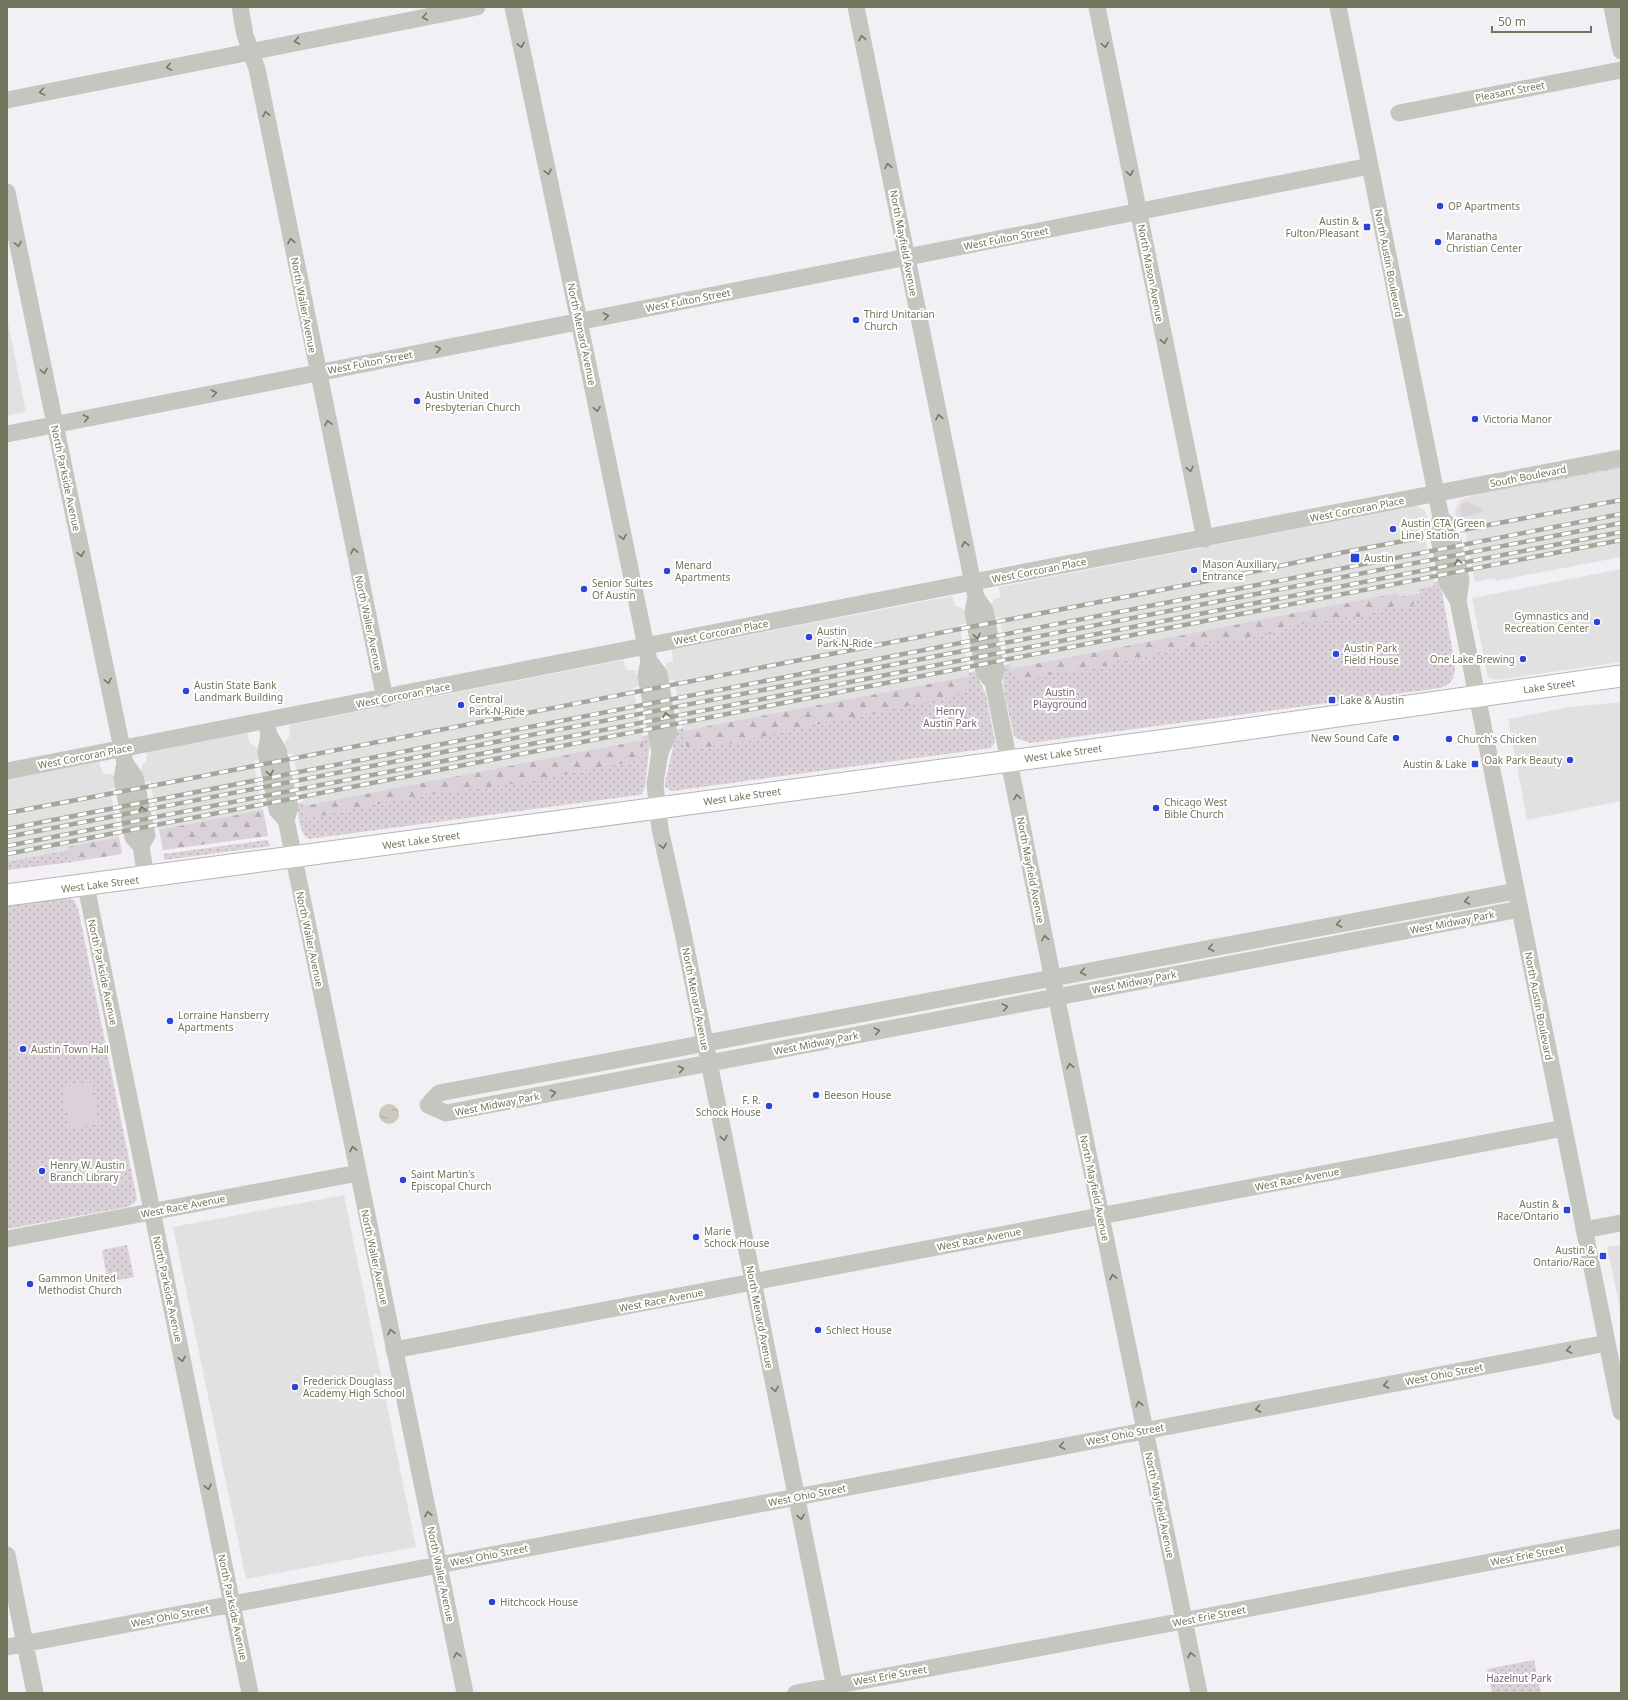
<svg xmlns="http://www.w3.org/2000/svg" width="1628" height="1700" viewBox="0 0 1628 1700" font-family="'Noto Sans',sans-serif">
  <defs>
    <pattern id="grass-dots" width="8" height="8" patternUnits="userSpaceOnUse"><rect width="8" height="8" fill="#dad1d9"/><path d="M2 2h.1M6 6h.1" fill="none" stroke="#b5aeb3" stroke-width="1.8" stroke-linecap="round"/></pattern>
    <pattern id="forest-firs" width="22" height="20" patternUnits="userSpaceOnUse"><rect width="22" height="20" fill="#dad1d9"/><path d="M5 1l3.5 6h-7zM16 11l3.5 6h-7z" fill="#b5aeb3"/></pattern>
    <pattern id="water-ripples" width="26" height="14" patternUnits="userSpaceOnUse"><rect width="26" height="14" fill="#cccabe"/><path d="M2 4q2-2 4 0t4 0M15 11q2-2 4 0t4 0" fill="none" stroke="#aaa99e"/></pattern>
  </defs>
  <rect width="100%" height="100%" fill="#f2f0f4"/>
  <path fill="#e2e1e1" d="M 7,317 L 26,412 L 7,416 Z
    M 1621,466 L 1621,557 L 1496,581 L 1495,578 L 1475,582 L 1464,526 L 1458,527 L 1455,511 L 1458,502 L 1462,499 L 1484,492 Z
    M 1416,506 L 1424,510 L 1427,517 L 1430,532 L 1424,533 L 1435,586 L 1418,589 L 1419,594 L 1399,597 L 1398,593 L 1010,669 L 999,617 L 993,617 L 991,604 L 994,599 L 1000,597 L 999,587 Z
    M 1621,569 L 1621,662 L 1497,680 L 1489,678 L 1487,674 L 1472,598 Z
    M 952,596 L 955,606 L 958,606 L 964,610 L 967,623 L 959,625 L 970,676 L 683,731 L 674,680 L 667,681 L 665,669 L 666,663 L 673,661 L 672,650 Z
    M 623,660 L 627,670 L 635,670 L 638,678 L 640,686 L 633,688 L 643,740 L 304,806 L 293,754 L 287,754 L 285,742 L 290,736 L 289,725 Z
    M 1621,702 L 1621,801 L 1527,820 L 1508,719 L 1570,707 Z
    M 247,733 L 250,743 L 259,749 L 261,760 L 253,761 L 268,836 L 163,850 L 150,781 L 142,783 L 141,776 L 142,765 L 146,762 L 147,752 Z
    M 99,761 L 103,774 L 112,774 L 115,778 L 116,788 L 110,789 L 122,854 L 7,870 L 7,779 Z
    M 344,1195 L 416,1547 L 246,1579 L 173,1227 Z
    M 1621,1245 L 1621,1313 L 1607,1247 Z"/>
  <path fill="url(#grass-dots)" d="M 1621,466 L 1621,468 L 1537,484 L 1537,482 Z
    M 1440,581 L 1455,665 C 1455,677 1453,684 1440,688 L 1030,743 L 1019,739 L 1014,736 L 1004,692 L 1002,666 L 1009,664 L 1010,669 L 1398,593 L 1399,597 L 1419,594 L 1418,589 L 1434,586 L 1434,582 Z
    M 975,671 L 986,695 L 995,742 L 991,748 L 672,791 L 665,787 L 665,783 L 673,747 L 675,730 L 683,728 L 684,731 L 969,677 L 969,673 Z
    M 649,735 L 650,742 L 645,786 L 642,794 L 639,795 L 309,839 C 299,834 299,814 296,804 L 303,802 L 304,806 L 643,740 L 642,736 Z
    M 268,840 L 270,846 L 165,860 L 163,854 Z
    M 69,850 L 72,862 L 7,870 L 7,862 Z
    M 69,898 L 74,900 L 78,908 L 137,1199 L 135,1203 L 128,1207 L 7,1229 L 7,906 Z
    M 127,1245 L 134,1277 L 108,1282 L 102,1250 Z
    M 1534,1660 L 1541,1693 L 1492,1693 L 1487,1669 Z"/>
  <path fill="url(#forest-firs)" d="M 1398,593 L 1399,597 L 1419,594 L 1417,600 L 1409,609 L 1395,606 L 1386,608 L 1364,616 L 1358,617 L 1352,616 L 1321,622 L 1305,623 L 1293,625 L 1272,634 L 1265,633 L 1249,637 L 1212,641 L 1191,648 L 1164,651 L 1149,657 L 1121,660 L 1095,669 L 1065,671 L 1033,679 L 1022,680 L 1017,677 L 1010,669 Z
    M 970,676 C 967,690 964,691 952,697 L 780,732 L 745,741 L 695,749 L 687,748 L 683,731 Z
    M 643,740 L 642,760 L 520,783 L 422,795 L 306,819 L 304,806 Z
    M 263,810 L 268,836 L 163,850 L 159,830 Z
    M 119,837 L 122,854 L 72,862 L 68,847 Z"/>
  <path fill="#dad1d9" d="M 1467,502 L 1473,504 L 1483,510 L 1483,512 L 1462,517 L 1460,508 L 1462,503 Z
    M 90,1081 L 99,1123 L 70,1129 L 62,1087 Z"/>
  <path fill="url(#water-ripples)" d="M379 1114a10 10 0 1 1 20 0a10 10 0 1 1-20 0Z"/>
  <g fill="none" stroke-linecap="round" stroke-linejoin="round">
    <defs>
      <path id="major" d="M 7,895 L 1189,737 L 1621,676"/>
    </defs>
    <use href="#major" stroke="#b6b6ae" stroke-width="23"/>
    <path stroke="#c5c6bf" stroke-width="17" d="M 240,7 L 245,35 L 257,69 L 385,699
      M 513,7 L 579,321 L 649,661 L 646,676 L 660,752
      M 856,7 L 970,569 L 976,597 L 985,610 L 996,669 L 993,682 L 1078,1104 L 1199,1693
      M 1097,7 L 1205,539
      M 1338,7 L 1441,518 L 1437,528 L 1447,582 L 1458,601 L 1621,1412
      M 1612,7 L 1621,51
      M 7,100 L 477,7
      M 1399,113 L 1621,70
      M 7,192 L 119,734 L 125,763 L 135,777 L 147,835 L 141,846
      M 7,434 L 1370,166
      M 1441,518 L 1450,526 L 1461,580 L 1458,601
      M 976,597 L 973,612 L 984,672 L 993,682
      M 649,661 L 659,674 L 669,733 L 660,752 L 655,784 L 660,829 L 683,933 L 836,1693
      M 266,721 L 269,735 L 278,750 L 290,807 L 286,820 L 288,829 L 465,1693
      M 269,735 L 266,752 L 277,810 L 286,820
      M 125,763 L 122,778 L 133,837 L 141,846 L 146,878
      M 7,771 L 973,582 L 1621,458
      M 86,886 L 250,1693
      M 1516,891 L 439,1093 L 428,1105 L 446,1113 L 1520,909
      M 1584,1230 L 1621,1223
      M 7,1239 L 358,1173
      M 394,1350 L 1564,1128
      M 7,1555 L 35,1693
      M 7,1647 L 1607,1343
      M 796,1693 L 1167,1624 L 1621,1537"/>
    <use href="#major" stroke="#fff" stroke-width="21"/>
    <defs>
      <path id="rail" d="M 7,813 L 151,786 L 1238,575 L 1345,552 L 1621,500
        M 7,829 L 1621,514
        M 7,837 L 1621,523
        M 7,846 L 1621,532
        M 7,854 L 1621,540"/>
    </defs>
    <use href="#rail" stroke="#a5a69a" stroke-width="4.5"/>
    <use href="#rail" stroke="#fff" stroke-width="3" stroke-dasharray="9" stroke-linecap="butt"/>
  </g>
  <defs><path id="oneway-chevron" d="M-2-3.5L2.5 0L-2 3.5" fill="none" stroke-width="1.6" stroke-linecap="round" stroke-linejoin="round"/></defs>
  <g stroke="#767861">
    <use href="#oneway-chevron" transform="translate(425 17) rotate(169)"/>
    <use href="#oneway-chevron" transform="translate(862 38) rotate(-101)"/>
    <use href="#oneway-chevron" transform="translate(297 41) rotate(169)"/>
    <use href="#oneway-chevron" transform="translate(521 45) rotate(78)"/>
    <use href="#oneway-chevron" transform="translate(1105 45) rotate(79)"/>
    <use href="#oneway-chevron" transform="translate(169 67) rotate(169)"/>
    <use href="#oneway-chevron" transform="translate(42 92) rotate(169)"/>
    <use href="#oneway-chevron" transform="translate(266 114) rotate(-101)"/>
    <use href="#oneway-chevron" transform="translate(888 166) rotate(-101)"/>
    <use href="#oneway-chevron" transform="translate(548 172) rotate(78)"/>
    <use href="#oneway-chevron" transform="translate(1130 173) rotate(79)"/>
    <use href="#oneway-chevron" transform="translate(291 241) rotate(-101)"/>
    <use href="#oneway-chevron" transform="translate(18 244) rotate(78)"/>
    <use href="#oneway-chevron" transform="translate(606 316) rotate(-11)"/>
    <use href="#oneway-chevron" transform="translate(1164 341) rotate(79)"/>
    <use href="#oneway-chevron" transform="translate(438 349) rotate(-11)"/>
    <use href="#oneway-chevron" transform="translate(44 371) rotate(78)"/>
    <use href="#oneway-chevron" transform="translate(214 393) rotate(-11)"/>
    <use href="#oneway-chevron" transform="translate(597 409) rotate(79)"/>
    <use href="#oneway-chevron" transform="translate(939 417) rotate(-101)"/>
    <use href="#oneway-chevron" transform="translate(86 418) rotate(-11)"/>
    <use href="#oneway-chevron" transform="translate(328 423) rotate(-102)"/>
    <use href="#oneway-chevron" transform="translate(1190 469) rotate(79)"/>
    <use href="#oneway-chevron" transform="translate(623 537) rotate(78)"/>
    <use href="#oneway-chevron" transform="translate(965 544) rotate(-101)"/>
    <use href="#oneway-chevron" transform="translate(354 551) rotate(-102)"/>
    <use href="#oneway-chevron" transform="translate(81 554) rotate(78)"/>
    <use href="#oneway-chevron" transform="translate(1458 562) rotate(-102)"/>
    <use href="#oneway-chevron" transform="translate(977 636) rotate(79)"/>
    <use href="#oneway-chevron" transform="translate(108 681) rotate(78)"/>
    <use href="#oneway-chevron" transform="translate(666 715) rotate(-100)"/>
    <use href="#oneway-chevron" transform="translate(270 773) rotate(79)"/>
    <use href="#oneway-chevron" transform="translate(1017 797) rotate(-101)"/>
    <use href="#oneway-chevron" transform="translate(142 809) rotate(-101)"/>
    <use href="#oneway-chevron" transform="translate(663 846) rotate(78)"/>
    <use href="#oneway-chevron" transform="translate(1467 901) rotate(169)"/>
    <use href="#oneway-chevron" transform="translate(1339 924) rotate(169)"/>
    <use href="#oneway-chevron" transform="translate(1045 938) rotate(-101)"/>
    <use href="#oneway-chevron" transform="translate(1211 948) rotate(169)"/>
    <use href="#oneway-chevron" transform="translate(1083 972) rotate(169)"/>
    <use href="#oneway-chevron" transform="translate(1005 1007) rotate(-11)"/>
    <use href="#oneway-chevron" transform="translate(877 1031) rotate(-11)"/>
    <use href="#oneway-chevron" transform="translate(1070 1066) rotate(-101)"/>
    <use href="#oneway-chevron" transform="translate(681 1069) rotate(-11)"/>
    <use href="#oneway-chevron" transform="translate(553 1093) rotate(-11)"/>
    <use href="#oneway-chevron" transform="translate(724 1138) rotate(79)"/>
    <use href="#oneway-chevron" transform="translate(353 1149) rotate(-102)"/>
    <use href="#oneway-chevron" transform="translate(1113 1277) rotate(-102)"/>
    <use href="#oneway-chevron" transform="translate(391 1332) rotate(-102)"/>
    <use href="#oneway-chevron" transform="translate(1569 1350) rotate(169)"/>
    <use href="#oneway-chevron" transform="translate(182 1359) rotate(78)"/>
    <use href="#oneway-chevron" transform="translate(1386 1385) rotate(169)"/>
    <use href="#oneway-chevron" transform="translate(775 1389) rotate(79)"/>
    <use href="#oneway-chevron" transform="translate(1139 1404) rotate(-102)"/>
    <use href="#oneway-chevron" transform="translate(1258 1409) rotate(169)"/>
    <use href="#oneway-chevron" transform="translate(1062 1446) rotate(169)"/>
    <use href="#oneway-chevron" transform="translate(208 1487) rotate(78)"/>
    <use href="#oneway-chevron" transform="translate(428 1514) rotate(-102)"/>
    <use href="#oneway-chevron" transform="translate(801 1517) rotate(79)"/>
    <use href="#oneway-chevron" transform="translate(457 1655) rotate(-102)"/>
    <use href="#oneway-chevron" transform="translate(1191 1655) rotate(-102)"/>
  </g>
  <g fill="#2a43d9" stroke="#fff" stroke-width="1.5">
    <circle cx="1440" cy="206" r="4"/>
    <rect x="1363" y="223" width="8" height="8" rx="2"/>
    <circle cx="1438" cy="242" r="4"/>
    <circle cx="856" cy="320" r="4"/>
    <circle cx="417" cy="401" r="4"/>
    <circle cx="1475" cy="419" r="4"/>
    <circle cx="1393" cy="529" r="4"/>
    <rect x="1350" y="553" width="10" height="10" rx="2"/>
    <circle cx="1194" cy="570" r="4"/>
    <circle cx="667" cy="571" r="4"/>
    <circle cx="584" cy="589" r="4"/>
    <circle cx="1597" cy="622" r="4"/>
    <circle cx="809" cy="637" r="4"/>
    <circle cx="1336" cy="654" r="4"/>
    <circle cx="1523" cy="659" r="4"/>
    <circle cx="186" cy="691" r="4"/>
    <rect x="1328" y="696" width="8" height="8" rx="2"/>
    <circle cx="461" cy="705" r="4"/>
    <circle cx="1396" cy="738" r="4"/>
    <circle cx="1449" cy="739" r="4"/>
    <circle cx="1570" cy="760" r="4"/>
    <rect x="1471" y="760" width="8" height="8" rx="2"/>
    <circle cx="1156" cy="808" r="4"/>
    <circle cx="170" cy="1021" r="4"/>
    <circle cx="23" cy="1049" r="4"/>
    <circle cx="816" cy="1095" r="4"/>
    <circle cx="769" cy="1106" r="4"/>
    <circle cx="42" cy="1171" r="4"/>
    <circle cx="403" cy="1180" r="4"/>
    <rect x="1563" y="1206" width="8" height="8" rx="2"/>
    <circle cx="696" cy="1237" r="4"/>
    <rect x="1599" y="1252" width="8" height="8" rx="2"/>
    <circle cx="30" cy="1284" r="4"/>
    <circle cx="818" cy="1330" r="4"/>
    <circle cx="295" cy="1387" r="4"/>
    <circle cx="492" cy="1602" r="4"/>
  </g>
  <g text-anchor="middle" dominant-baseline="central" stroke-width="4" stroke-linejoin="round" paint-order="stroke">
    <g font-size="10" fill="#72745c" stroke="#fff">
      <text transform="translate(1510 91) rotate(-11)">Pleasant Street</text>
      <text transform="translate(1006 238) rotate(-11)">West Fulton Street</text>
      <text transform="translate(904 243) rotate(79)">North Mayfield Avenue</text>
      <text transform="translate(1389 263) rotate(79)">North Austin Boulevard</text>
      <text transform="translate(1151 273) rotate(79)">North Mason Avenue</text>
      <text transform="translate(688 300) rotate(-11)">West Fulton Street</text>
      <text transform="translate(304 305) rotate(79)">North Waller Avenue</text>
      <text transform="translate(582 334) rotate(78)">North Menard Avenue</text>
      <text transform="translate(370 362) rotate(-11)">West Fulton Street</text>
      <text transform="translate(1528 476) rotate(-11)">South Boulevard</text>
      <text transform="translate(66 478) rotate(78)">North Parkside Avenue</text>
      <text transform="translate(1357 509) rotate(-11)">West Corcoran Place</text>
      <text transform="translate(1039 570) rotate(-11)">West Corcoran Place</text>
      <text transform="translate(369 623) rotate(78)">North Waller Avenue</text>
      <text transform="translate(721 632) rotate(-11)">West Corcoran Place</text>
      <text transform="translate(1549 686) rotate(-8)">Lake Street</text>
      <text transform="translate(403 695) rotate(-11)">West Corcoran Place</text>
      <text transform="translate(1063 753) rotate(-8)">West Lake Street</text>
      <text transform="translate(85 756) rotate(-11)">West Corcoran Place</text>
      <text transform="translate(742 796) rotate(-8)">West Lake Street</text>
      <text transform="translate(421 840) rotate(-8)">West Lake Street</text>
      <text transform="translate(1031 870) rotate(79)">North Mayfield Avenue</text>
      <text transform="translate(100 884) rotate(-7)">West Lake Street</text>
      <text transform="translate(1452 922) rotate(-11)">West Midway Park</text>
      <text transform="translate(310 939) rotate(78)">North Waller Avenue</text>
      <text transform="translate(103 972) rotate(78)">North Parkside Avenue</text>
      <text transform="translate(1134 982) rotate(-11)">West Midway Park</text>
      <text transform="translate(696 999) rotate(79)">North Menard Avenue</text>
      <text transform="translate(1539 1006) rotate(79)">North Austin Boulevard</text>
      <text transform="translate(816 1043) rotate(-11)">West Midway Park</text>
      <text transform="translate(497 1104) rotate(-11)">West Midway Park</text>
      <text transform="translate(1297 1179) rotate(-11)">West Race Avenue</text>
      <text transform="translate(1095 1188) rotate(78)">North Mayfield Avenue</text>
      <text transform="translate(183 1206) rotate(-11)">West Race Avenue</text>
      <text transform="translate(979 1239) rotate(-11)">West Race Avenue</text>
      <text transform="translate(375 1257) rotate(78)">North Waller Avenue</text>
      <text transform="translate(168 1289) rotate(78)">North Parkside Avenue</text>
      <text transform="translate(661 1300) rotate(-11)">West Race Avenue</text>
      <text transform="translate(760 1317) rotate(79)">North Menard Avenue</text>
      <text transform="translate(1444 1374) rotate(-11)">West Ohio Street</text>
      <text transform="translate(1125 1434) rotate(-11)">West Ohio Street</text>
      <text transform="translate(807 1495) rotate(-11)">West Ohio Street</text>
      <text transform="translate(1160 1505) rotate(78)">North Mayfield Avenue</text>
      <text transform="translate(489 1555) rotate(-11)">West Ohio Street</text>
      <text transform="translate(1527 1555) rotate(-11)">West Erie Street</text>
      <text transform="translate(441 1574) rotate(78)">North Waller Avenue</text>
      <text transform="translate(233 1607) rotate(78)">North Parkside Avenue</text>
      <text transform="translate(170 1616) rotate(-11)">West Ohio Street</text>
      <text transform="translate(1209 1616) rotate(-11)">West Erie Street</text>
      <text transform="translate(890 1675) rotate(-10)">West Erie Street</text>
    </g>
    <g font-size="10" fill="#72745c" stroke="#fff" text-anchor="start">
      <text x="1448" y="206">OP Apartments</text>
      <text x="1359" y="221" text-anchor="end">Austin &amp;<tspan x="1359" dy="12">Fulton/Pleasant</tspan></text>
      <text x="1446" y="236">Maranatha<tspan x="1446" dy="12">Christian Center</tspan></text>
      <text x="864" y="314">Third Unitarian<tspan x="864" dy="12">Church</tspan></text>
      <text x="425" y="395">Austin United<tspan x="425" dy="12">Presbyterian Church</tspan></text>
      <text x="1483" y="419">Victoria Manor</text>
      <text x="1401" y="523">Austin CTA (Green<tspan x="1401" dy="12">Line) Station</tspan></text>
      <text x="1364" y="558">Austin</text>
      <text x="1202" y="564">Mason Auxiliary<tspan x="1202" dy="12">Entrance</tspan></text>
      <text x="675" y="565">Menard<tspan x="675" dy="12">Apartments</tspan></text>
      <text x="592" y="583">Senior Suites<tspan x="592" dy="12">Of Austin</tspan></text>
      <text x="1589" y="616" text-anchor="end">Gymnastics and<tspan x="1589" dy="12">Recreation Center</tspan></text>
      <text x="817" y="631">Austin<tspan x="817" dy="12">Park-N-Ride</tspan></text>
      <text x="1344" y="648">Austin Park<tspan x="1344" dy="12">Field House</tspan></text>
      <text x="1515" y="659" text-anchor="end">One Lake Brewing</text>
      <text x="194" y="685">Austin State Bank<tspan x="194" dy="12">Landmark Building</tspan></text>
      <text x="469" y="699">Central<tspan x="469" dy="12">Park-N-Ride</tspan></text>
      <text x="1340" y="700">Lake &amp; Austin</text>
      <text x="1388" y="738" text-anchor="end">New Sound Cafe</text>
      <text x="1457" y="739">Church's Chicken</text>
      <text x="1562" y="760" text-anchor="end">Oak Park Beauty</text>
      <text x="1467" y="764" text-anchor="end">Austin &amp; Lake</text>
      <text x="1164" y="802">Chicago West<tspan x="1164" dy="12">Bible Church</tspan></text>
      <text x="178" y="1015">Lorraine Hansberry<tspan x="178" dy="12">Apartments</tspan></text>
      <text x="31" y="1049">Austin Town Hall</text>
      <text x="824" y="1095">Beeson House</text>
      <text x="761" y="1100" text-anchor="end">F. R.<tspan x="761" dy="12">Schock House</tspan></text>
      <text x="50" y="1165">Henry W. Austin<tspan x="50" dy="12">Branch Library</tspan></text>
      <text x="411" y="1174">Saint Martin's<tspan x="411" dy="12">Episcopal Church</tspan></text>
      <text x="1559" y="1204" text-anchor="end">Austin &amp;<tspan x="1559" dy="12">Race/Ontario</tspan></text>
      <text x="704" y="1231">Marie<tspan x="704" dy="12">Schock House</tspan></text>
      <text x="1595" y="1250" text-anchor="end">Austin &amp;<tspan x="1595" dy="12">Ontario/Race</tspan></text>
      <text x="38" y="1278">Gammon United<tspan x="38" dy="12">Methodist Church</tspan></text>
      <text x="826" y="1330">Schlect House</text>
      <text x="303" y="1381">Frederick Douglass<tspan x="303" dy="12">Academy High School</tspan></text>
      <text x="500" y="1602">Hitchcock House</text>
    </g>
    <g font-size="10" fill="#77626e" stroke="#fff">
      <text x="1060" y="692">Austin<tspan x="1060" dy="12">Playground</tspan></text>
      <text x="950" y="711">Henry<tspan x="950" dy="12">Austin Park</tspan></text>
      <text x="1519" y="1678">Hazelnut Park</text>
    </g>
  </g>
  <rect width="1628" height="1700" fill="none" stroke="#72745c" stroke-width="16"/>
  <path d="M1492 26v6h99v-6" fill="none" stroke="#72745c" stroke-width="2"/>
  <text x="1498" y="26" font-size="12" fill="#72745c" stroke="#ffffff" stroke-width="3" paint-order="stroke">50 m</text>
</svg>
